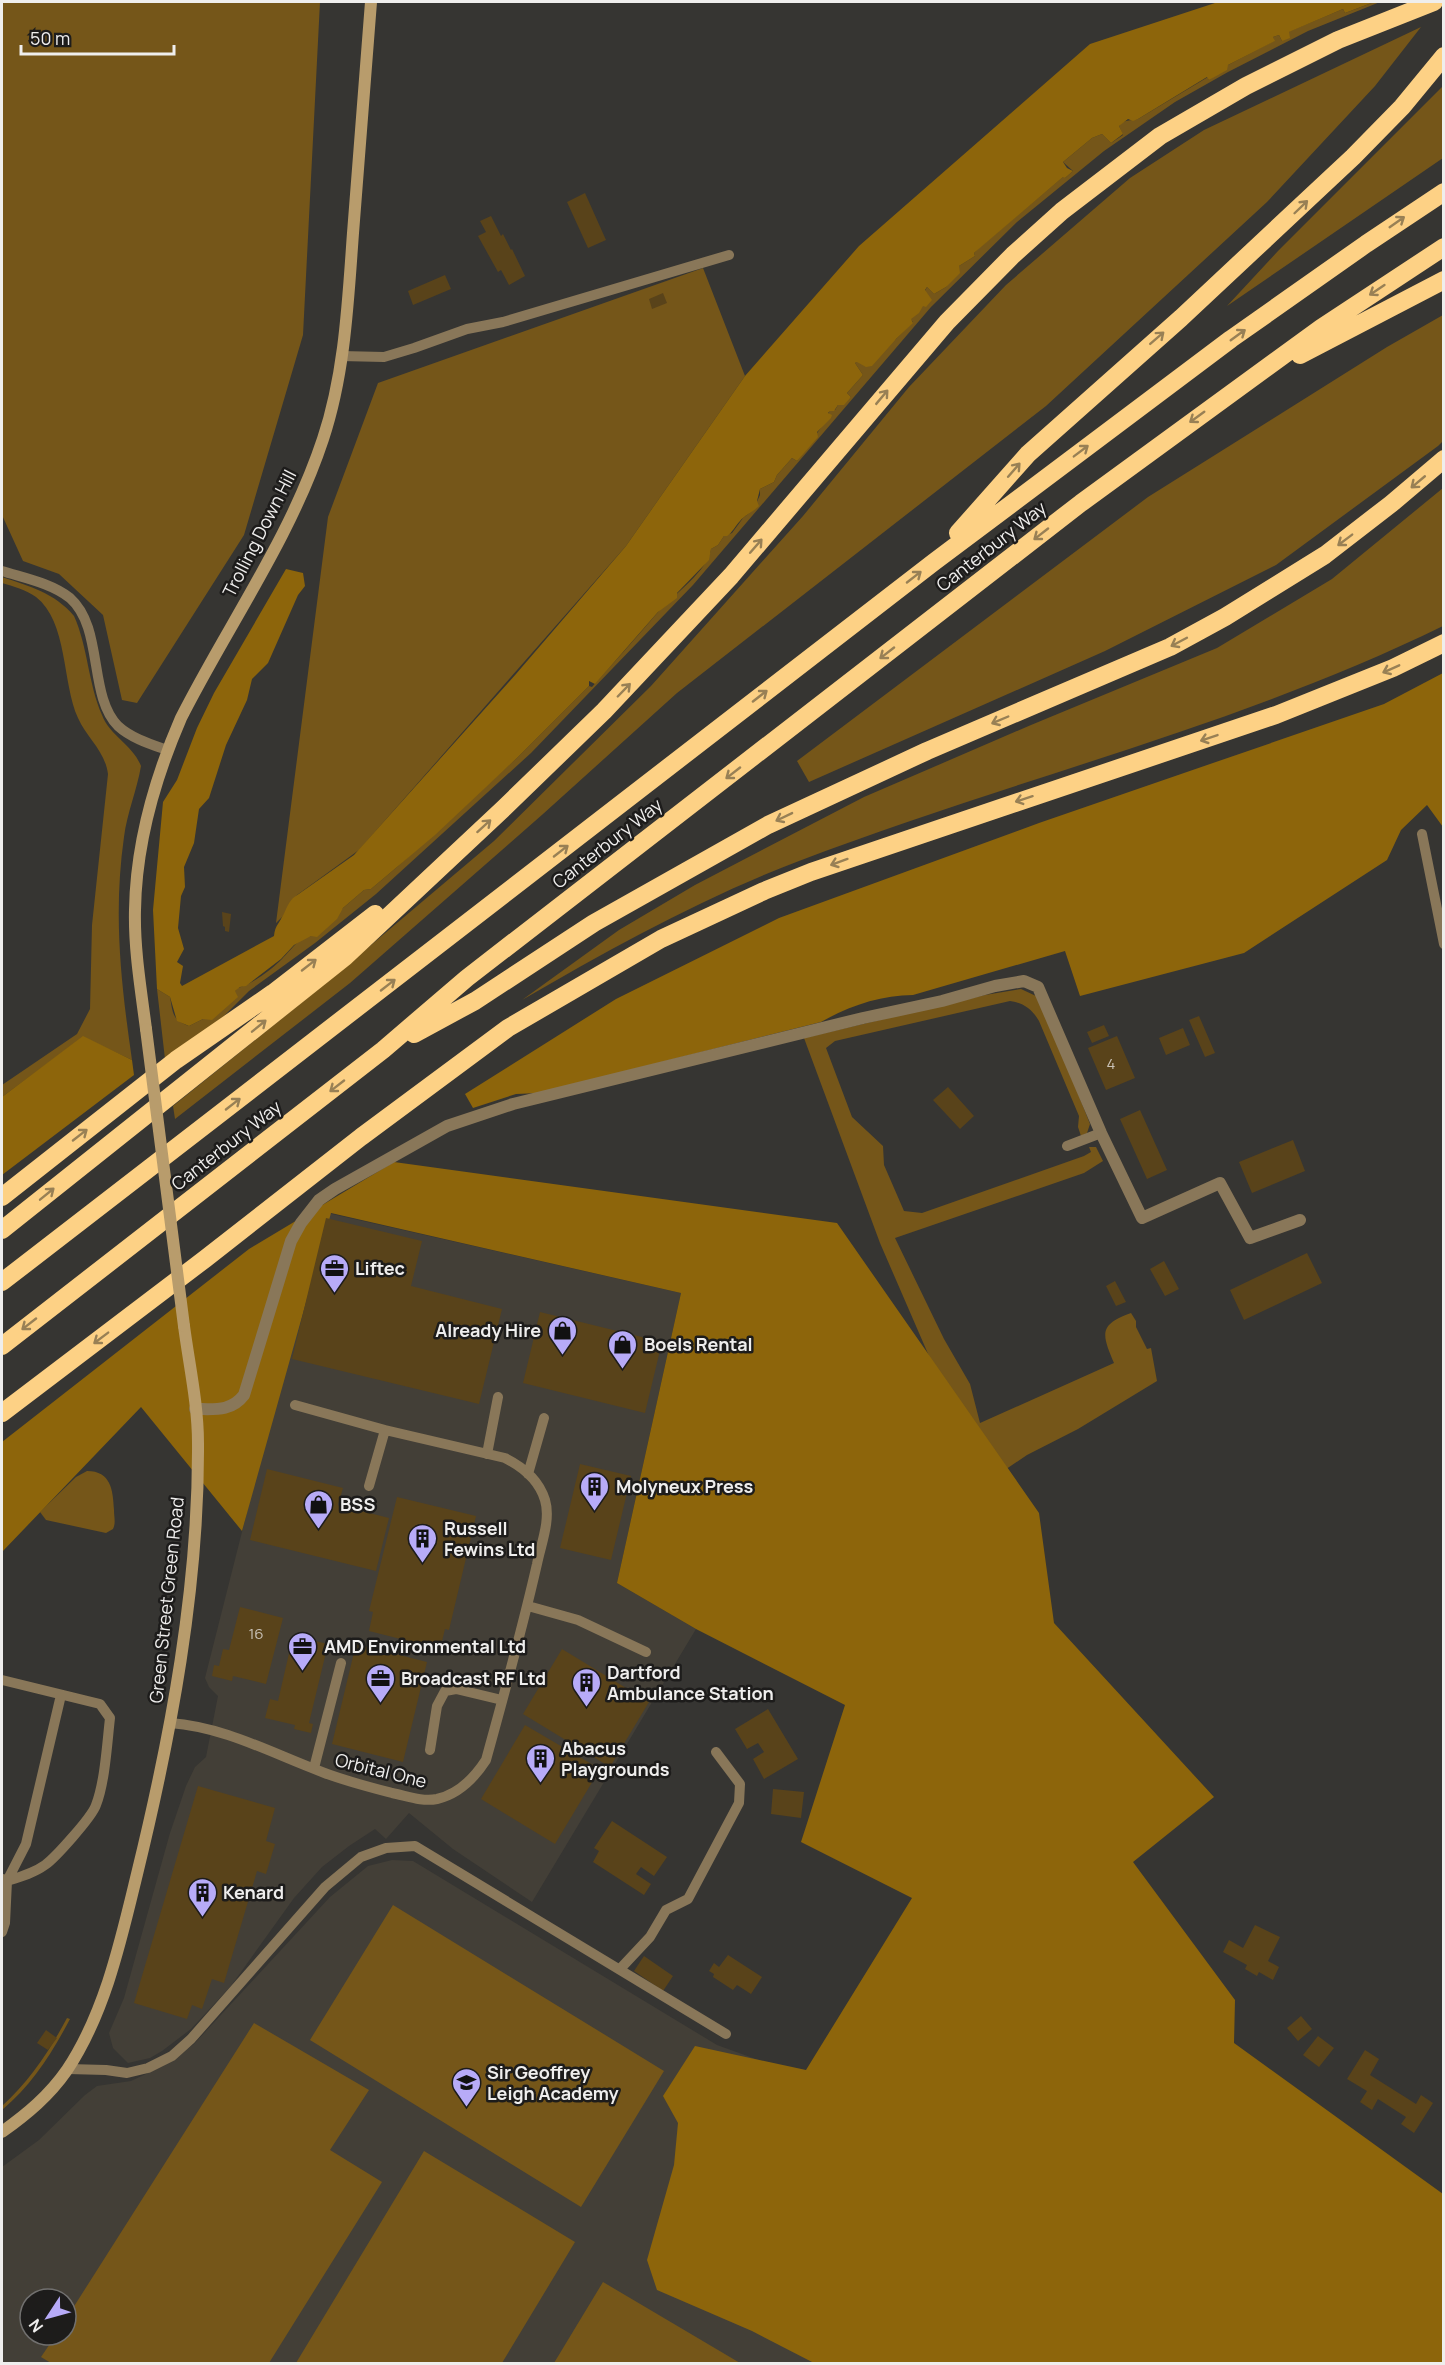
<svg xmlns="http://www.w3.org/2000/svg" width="1445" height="2365" viewBox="0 0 1445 2365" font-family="Manrope,sans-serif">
  <rect width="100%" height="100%" fill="#363532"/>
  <path fill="#433f37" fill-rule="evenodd" d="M 323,1212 L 681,1293 L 617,1583 L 696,1629 L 532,1902 L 453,1849 L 409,1813 L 386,1839 L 375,1829 L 349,1846 L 322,1867 L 294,1898 L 231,1986 L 191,2029 L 162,2051 L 150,2058 L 128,2063 L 113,2048 L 109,2033 L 124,1998 L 170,1833 L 186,1786 L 195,1767 L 206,1757 L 218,1696 L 209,1687 L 205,1678 Z
    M 392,1860 L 413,1861 L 717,2045 L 800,2075 L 912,2363 L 2,2364 L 2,2167 L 39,2140 L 85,2095 L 97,2086 L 131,2081 L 163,2066 L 194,2044 L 330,1897 L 368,1866 ZM 30,2299 L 66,2299 L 66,2335 L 30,2335 Z"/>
  <path fill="#755619" d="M 2,2 L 320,2 L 303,335 L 244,535 L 137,703 L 122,700 L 103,615 L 59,574 L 23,561 L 2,515 Z
    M 1374,2 L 1380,2 L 1308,31 L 1228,72 L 1175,102 L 1104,151 L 1017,222 L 931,307 L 693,585 L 531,753 L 376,894 L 315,943 L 249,991 L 223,1017 L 165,1059 L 157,989 L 170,997 C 173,1013 172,1020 189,1026 L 203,1019 L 238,988 C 252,984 271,970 282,959 C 292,949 301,934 317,936 L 343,908 L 364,890 L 371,889 L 397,867 L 518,757 L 589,686 L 592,687 C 614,662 637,637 659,611 C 673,595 708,571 711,549 L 718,545 L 724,536 L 732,533 L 743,518 L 753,510 L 760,495 L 760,489 L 774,482 L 777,475 L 792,458 L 797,461 L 825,422 L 830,410 L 835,410 L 838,405 L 851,397 L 847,393 L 863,375 L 855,363 L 896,339 L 913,322 L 910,319 L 927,287 L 934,294 L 946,287 L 959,266 L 975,256 L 974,253 L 979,248 L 1064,176 L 1065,178 L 1073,171 L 1063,162 L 1092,138 L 1102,134 L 1111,143 L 1123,135 L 1119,126 C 1124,119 1130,121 1138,119 L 1208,77 L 1209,80 L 1228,65 L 1274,41 L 1273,37 L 1279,35 L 1282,41 L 1288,32 L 1343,9 L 1345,13 Z
    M 1421,27 L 1375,86 L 1267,202 L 1046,406 L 677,693 L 543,814 L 350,983 L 175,1119 L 173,1106 L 326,983 L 494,841 L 651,686 L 803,516 L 909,387 L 1006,285 L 1130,178 L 1204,130 Z
    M 1443,86 L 1443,158 L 1227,306 L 1278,251 Z
    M 703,268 L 745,376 L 626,546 L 359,850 L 297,895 L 283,916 L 276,923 L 328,517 L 378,383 Z
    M 1443,315 L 1444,440 L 1438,446 L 1276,565 L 1105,651 L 809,782 L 797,761 L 1148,497 L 1387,347 Z
    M 1443,488 L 1443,626 C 1237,727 1013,779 799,861 C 702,898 612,948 522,1000 L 619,930 L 695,885 L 864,797 L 1031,725 L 1217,648 L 1332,579 Z
    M 2,577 C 29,586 55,593 74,616 C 88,647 88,683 102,715 C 110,736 133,745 141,766 C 137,790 127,813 124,837 C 113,914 121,984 132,1060 L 83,1037 L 2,1097 L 2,1085 L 77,1034 L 90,1009 L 92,925 L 108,774 C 105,751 87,738 78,718 C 62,683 68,622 36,597 C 26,590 13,586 2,583 Z
    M 1021,989 L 1036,996 L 1060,1048 L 1090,1124 L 1087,1133 L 1081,1136 L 1078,1127 L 1079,1116 L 1039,1021 C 1032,1009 1024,1003 1010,1001 L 835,1041 L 826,1048 L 852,1117 L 883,1146 L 884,1165 L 904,1211 L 922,1213 L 1084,1156 L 1091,1152 L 1089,1147 L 1096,1147 L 1103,1161 L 1084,1173 L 895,1238 L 944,1339 L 970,1384 L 980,1423 L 1114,1363 C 1102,1334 1098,1325 1131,1313 L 1136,1321 L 1136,1327 L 1147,1349 L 1151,1348 L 1157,1381 L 1078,1429 L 1027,1455 L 993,1478 L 965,1439 L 880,1243 L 804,1038 L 985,995 Z
    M 87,1471 C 111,1471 113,1490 114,1510 C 114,1517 116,1523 113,1529 L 106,1533 L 46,1520 L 40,1512 L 76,1477 Z
    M 393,1905 L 664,2071 L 581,2207 L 310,2040 Z
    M 67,2018 L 70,2019 C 52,2053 32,2085 2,2110 L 2,2106 C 29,2082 50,2050 67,2018 Z
    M 254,2023 L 369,2090 L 330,2150 L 382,2182 L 269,2363 L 51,2363 L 41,2357 L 56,2335 L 66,2335 L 66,2319 Z
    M 424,2151 L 575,2242 L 502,2363 L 296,2363 Z
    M 603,2282 L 740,2363 L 554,2363 Z"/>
  <path fill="#8d650b" d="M 1218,2 L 1374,2 L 1345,13 L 1343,9 L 1289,32 L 1290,38 L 1282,41 L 1279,35 L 1273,37 L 1275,41 L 1228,65 L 1227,70 L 1209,80 L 1207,77 L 1138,119 L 1133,121 L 1128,119 L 1119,126 L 1123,134 L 1111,143 L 1102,134 L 1092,138 L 1063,162 L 1067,168 L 1073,171 L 1065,178 L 1063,177 L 974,253 L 975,256 L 959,266 L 960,273 L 946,287 L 934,294 L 927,287 L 925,290 L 932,300 L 926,307 L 923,306 L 919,313 L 911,319 L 913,323 L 896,339 L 872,366 L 866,367 L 857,362 L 855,363 L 863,375 L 847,393 L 851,397 L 844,405 L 838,405 L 834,411 L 830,411 L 828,413 L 832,415 L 831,418 L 817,432 L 818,437 L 797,461 L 792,458 L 777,475 L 774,482 L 760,489 L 757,501 L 759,506 C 753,512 745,515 740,521 C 735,526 733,532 727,536 L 724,536 L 718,545 L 711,549 L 709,560 L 677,593 L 677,598 L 658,612 L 595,684 L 589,681 L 589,686 L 518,757 L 435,835 L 371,889 L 364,890 L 343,908 L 337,919 L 317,937 L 311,936 L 294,945 L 281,959 L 246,986 L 240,987 L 235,991 L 238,997 L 212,1020 L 203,1019 L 189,1026 L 177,1021 L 170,997 L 157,989 L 153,910 L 163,802 L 177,780 L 197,728 L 214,693 L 286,569 L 303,573 L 305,586 L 298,595 L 268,663 L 252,679 L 247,700 L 226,745 L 209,798 L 199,809 L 194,843 L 184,867 L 185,887 L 181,896 L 178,928 L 184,949 L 177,962 L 183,966 L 180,983 L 182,986 L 274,936 C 275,926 278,925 282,917 C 287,909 286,906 293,898 L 354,855 L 516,674 L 626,546 L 745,376 L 859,246 L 1090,44 Z
    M 1443,673 L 1443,827 L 1427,805 L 1401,830 L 1387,860 L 1244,953 L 1080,996 L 1065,951 L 913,995 C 881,995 849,1006 821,1022 L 539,1093 L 516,1094 L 473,1108 L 465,1094 L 616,999 L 779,918 L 1039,823 L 1384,704 Z
    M 83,1036 L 132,1060 L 134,1075 L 2,1175 L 2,1097 Z
    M 394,1162 L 837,1223 L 1039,1513 L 1054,1623 L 1214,1797 L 1133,1862 L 1235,2000 L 1234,2043 L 1443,2194 L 1443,2363 L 814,2363 L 752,2331 L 657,2290 L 647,2260 L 674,2165 L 678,2123 L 663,2096 L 695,2046 L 806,2070 L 912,1898 L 801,1842 L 845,1705 L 696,1629 L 617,1583 L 681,1293 L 331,1213 L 242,1531 L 141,1407 L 2,1552 L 2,1442 L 249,1249 Z"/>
  <path fill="#59431a" d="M 585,193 L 606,240 L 588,248 L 567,202 Z
    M 491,216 L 501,236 L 503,234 L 511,250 L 512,249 L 525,276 L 509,285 L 501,270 L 498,272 L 478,236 L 486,232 L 480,221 Z
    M 445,275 L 451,289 L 413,305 L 408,291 Z
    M 663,293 L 667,303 L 652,309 L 649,299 Z
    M 222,912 L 231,914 L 229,932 L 225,931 L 225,927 L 223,926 Z
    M 1199,1016 L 1215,1053 L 1205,1057 L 1189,1020 Z
    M 1104,1025 L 1109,1036 L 1092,1043 L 1087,1032 Z
    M 1183,1028 L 1190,1045 L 1166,1055 L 1159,1038 Z
    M 1117,1036 L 1135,1078 L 1106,1090 L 1088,1048 Z
    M 948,1087 L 974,1116 L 960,1129 L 933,1100 Z
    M 1140,1110 L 1167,1170 L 1147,1179 L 1120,1119 Z
    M 1293,1140 L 1305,1171 L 1252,1193 L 1239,1162 Z
    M 326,1218 L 422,1241 L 411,1286 L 502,1309 L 479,1404 L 292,1359 Z
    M 1307,1253 L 1322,1283 L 1244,1320 L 1230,1290 Z
    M 1164,1261 L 1179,1289 L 1165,1296 L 1150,1269 Z
    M 1115,1281 L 1126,1302 L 1116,1306 L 1106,1286 Z
    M 540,1312 L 662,1342 L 645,1413 L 523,1383 Z
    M 580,1464 L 631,1476 L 611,1560 L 560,1548 Z
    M 267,1469 L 343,1488 L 338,1505 L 389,1518 L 376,1571 L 250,1540 Z
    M 397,1497 L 476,1516 L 449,1630 L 445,1629 L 440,1649 L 369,1631 L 373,1612 L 369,1611 Z
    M 240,1607 L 283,1618 L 266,1684 L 233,1676 L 232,1681 L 212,1676 L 214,1665 L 219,1666 L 223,1649 L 229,1650 Z
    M 293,1636 L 328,1644 L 309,1723 L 313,1724 L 311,1733 L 294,1729 L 295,1725 L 265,1718 L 270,1699 L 278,1701 Z
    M 356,1644 L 427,1662 L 403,1762 L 332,1744 Z
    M 562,1649 L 649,1702 L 610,1767 L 523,1714 Z
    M 768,1709 L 798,1759 L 764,1779 L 753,1759 L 764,1752 L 758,1743 L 747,1749 L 735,1729 Z
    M 525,1725 L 600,1769 L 555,1844 L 481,1799 Z
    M 198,1786 L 275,1808 L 266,1841 L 275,1844 L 266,1874 L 257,1871 L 224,1983 L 212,1979 L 202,2009 L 192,2005 L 187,2019 L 134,2003 Z
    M 773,1789 L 804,1792 L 801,1818 L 771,1814 Z
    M 612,1821 L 667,1857 L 654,1876 L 641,1867 L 636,1874 L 651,1884 L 644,1895 L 593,1862 L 599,1851 L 594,1848 Z
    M 1255,1925 L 1280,1937 L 1268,1961 L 1279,1967 L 1273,1980 L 1259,1972 L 1257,1976 L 1245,1969 L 1247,1965 L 1223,1952 L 1229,1940 L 1243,1948 Z
    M 728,1955 L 762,1977 L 751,1994 L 737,1985 L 733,1990 L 713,1977 L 714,1974 L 709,1971 L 714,1963 L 719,1967 Z
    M 644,1956 L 673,1976 L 663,1991 L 634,1971 Z
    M 1301,2016 L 1312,2029 L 1298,2041 L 1287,2028 Z
    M 46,2030 L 57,2038 L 48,2050 L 37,2043 Z
    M 1318,2036 L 1334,2048 L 1319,2067 L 1303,2055 Z
    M 1365,2050 L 1379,2059 L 1370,2075 L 1416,2104 L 1421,2095 L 1433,2103 L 1414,2133 L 1401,2124 L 1406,2117 L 1378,2099 L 1372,2110 L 1360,2102 L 1367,2091 L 1347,2079 Z"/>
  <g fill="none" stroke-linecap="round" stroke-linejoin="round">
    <path stroke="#897759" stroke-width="10" d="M 341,356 L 384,357 L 414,348 L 467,329 L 503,322 L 729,255
      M 2,571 C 24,578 51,583 70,598 C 104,628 88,696 118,726 C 131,738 150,744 167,750
      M 1422,834 L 1444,944
      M 1067,1146 L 1101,1133
      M 487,1454 L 498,1397
      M 528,1474 L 544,1418
      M 369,1486 L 385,1430
      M 528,1606 L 578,1620 L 646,1652
      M 2,1680 L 100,1704 L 110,1718 C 107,1744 105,1782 96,1805 C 92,1817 55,1858 45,1865 C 34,1873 20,1877 7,1881
      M 170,1723 C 225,1727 271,1753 322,1772 C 345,1781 369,1787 392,1793 C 407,1796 422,1802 437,1799 C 459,1794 475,1777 486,1760 C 504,1695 522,1630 537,1564 C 541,1544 551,1520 545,1500 C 539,1480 523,1467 505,1458 L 385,1430 L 295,1405
      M 430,1750 L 437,1706 L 445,1691 L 456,1689 L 502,1700
      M 314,1768 L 341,1663
      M 7,1881 L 26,1844 L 61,1695
      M 2,1932 L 5,1923 L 7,1881 L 3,1879
      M 620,1969 L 650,1937 L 666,1910 L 688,1899 L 739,1803 L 740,1784 L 716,1752
      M 68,2069 L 106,2070 L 127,2073 L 148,2068 L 172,2056 L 191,2039 L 325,1887 L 361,1857 L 386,1848 L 415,1846 L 726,2034"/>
    <path stroke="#897759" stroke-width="12" d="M 195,1409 C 214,1409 231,1412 244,1395 L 291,1241 L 301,1223 L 319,1200 L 335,1189 L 447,1126 L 513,1104 L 863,1018 L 942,1001 L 995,986 L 1024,981 L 1038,987 L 1101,1133 L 1142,1218 L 1220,1183 L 1250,1238 L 1300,1220"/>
    <path stroke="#b89c6c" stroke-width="12" d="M 146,1029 C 141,990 134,949 135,910 C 136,844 155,778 181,718 C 228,625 290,539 323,439 C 345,373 348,301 353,233 C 359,156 365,79 371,2
      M 2,2132 C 27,2114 49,2096 67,2070 C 105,2013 121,1940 137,1874 C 171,1735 199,1587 198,1443 C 198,1404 189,1364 184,1326"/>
    <path stroke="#fdd185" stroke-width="18" d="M 1300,355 L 1444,280
      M 958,533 L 1028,454 L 1181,318 L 1353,157 L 1402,107 L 1444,56
      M 414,1034 L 475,1001 L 594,923 L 768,825 L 927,751 L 1170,647 L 1225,617 L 1325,555 L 1391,504 L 1444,459
      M 2,1197 L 176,1060 L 273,993 L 375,914
      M 2,1230 L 345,957 L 504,808 L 604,711 L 731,576 L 947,322 L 1013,255 L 1062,211 L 1160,136 L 1246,86 L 1338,40 L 1434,2
      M 2,1282 L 934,562 L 1231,339 L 1366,244 L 1444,192
      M 2,1346 L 383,1050 L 467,978 L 1081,503 L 1321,328 L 1444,247
      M 2,1413 L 205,1259 L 361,1137 L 508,1028 L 661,939 L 764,891 L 811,872 L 1276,715 L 1393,668 L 1444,643"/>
    <path stroke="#b89c6c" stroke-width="12" d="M 146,1029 L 184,1326"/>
  </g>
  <defs><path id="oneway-shaft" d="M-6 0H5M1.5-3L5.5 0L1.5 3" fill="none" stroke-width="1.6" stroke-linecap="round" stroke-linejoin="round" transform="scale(1.5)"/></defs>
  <g stroke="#988055">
    <use href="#oneway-shaft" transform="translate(1301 207) rotate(-44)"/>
    <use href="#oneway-shaft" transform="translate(1397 222) rotate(-35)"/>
    <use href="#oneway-shaft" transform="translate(1377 290) rotate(146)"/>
    <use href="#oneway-shaft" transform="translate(1238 335) rotate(-36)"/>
    <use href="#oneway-shaft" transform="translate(1157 338) rotate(-41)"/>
    <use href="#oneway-shaft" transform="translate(882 397) rotate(-50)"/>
    <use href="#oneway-shaft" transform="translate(1197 417) rotate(144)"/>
    <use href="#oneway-shaft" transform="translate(1081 451) rotate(-37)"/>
    <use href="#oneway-shaft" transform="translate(1014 470) rotate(-49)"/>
    <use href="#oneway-shaft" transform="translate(1418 482) rotate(140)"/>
    <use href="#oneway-shaft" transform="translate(1041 534) rotate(142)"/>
    <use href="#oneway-shaft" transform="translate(1345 540) rotate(143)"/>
    <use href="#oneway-shaft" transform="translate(756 546) rotate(-49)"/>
    <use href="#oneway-shaft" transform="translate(914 577) rotate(-38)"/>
    <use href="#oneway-shaft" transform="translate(1179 642) rotate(152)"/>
    <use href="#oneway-shaft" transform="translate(887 653) rotate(142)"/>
    <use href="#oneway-shaft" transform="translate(1391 669) rotate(156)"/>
    <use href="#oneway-shaft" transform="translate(624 690) rotate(-46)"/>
    <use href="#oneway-shaft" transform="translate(760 696) rotate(-38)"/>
    <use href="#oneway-shaft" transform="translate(1000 720) rotate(157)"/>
    <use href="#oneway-shaft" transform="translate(1209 738) rotate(161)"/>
    <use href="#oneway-shaft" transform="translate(733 773) rotate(142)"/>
    <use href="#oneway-shaft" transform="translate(1024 799) rotate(162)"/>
    <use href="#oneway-shaft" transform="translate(784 817) rotate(154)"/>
    <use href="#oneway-shaft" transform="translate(484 826) rotate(-42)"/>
    <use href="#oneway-shaft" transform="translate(561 851) rotate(-38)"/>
    <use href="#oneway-shaft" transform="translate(839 862) rotate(160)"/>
    <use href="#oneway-shaft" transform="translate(309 965) rotate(-38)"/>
    <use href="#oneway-shaft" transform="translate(388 985) rotate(-38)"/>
    <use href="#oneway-shaft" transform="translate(259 1026) rotate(-39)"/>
    <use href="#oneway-shaft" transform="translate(337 1086) rotate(142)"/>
    <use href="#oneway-shaft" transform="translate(233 1104) rotate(-38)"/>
    <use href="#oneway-shaft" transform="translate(80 1135) rotate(-38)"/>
    <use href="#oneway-shaft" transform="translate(47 1194) rotate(-39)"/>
    <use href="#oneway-shaft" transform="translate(29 1324) rotate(142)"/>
    <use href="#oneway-shaft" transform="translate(101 1338) rotate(143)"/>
  </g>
  <defs>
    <symbol id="office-pin" viewBox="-11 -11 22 30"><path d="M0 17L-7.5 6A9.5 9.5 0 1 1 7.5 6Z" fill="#b7abf8" stroke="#1d1c1b"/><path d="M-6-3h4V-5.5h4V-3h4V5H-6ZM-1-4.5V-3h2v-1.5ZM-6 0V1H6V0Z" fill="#111"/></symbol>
    <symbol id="shop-pin" viewBox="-11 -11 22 30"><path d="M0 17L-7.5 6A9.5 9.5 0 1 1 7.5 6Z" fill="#b7abf8" stroke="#1d1c1b"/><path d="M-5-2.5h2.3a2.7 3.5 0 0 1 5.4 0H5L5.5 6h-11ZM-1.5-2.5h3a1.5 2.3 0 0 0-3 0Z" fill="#111"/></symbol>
    <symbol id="building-pin" viewBox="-11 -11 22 30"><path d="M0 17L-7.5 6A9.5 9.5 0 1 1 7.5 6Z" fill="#b7abf8" stroke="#1d1c1b"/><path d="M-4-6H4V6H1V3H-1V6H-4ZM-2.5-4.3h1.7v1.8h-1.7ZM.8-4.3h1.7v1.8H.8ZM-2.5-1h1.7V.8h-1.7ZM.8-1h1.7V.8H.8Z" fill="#111"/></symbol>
    <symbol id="school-pin" viewBox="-11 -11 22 30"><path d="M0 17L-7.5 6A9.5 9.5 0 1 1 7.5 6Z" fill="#b7abf8" stroke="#1d1c1b"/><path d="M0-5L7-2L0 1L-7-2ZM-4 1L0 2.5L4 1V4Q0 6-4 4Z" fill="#111"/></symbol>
  </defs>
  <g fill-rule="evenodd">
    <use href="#office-pin" x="318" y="1252" width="33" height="45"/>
    <use href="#shop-pin" x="546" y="1314" width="33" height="45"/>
    <use href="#shop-pin" x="606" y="1328" width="33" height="45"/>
    <use href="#building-pin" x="578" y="1470" width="33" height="45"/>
    <use href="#shop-pin" x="302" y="1488" width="33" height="45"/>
    <use href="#building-pin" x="406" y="1522" width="33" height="45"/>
    <use href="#office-pin" x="286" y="1630" width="33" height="45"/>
    <use href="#office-pin" x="364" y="1662" width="33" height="45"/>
    <use href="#building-pin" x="570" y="1666" width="33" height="45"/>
    <use href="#building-pin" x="524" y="1742" width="33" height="45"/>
    <use href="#building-pin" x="186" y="1876" width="33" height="45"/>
    <use href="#school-pin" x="450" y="2066" width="33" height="45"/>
  </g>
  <g text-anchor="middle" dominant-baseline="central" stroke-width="5" stroke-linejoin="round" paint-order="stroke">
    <g font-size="15" fill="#cac3b8">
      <text x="1111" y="1063">4</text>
      <text x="256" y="1633">16</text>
    </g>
    <g font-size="18" fill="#efeeed" stroke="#1d1c1b">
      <text transform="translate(259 533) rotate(-63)">Trolling Down Hill</text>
      <text transform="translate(991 546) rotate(-38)">Canterbury Way</text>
      <text transform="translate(607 843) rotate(-38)">Canterbury Way</text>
      <text transform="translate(226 1145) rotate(-38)">Canterbury Way</text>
      <text transform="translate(166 1600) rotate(-84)">Green Street Green Road</text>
      <text transform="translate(381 1770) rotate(14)">Orbital One</text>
    </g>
    <g font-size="18" font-weight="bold" fill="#efeeed" stroke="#1d1c1b" text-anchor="start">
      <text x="355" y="1268">Liftec</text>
      <text x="541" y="1330" text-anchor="end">Already Hire</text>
      <text x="644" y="1344">Boels Rental</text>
      <text x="616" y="1486">Molyneux Press</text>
      <text x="340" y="1504">BSS</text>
      <text x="444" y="1528">Russell<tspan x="444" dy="21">Fewins Ltd</tspan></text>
      <text x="324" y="1646">AMD Environmental Ltd</text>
      <text x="607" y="1672">Dartford<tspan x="607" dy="21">Ambulance Station</tspan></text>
      <text x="401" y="1678">Broadcast RF Ltd</text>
      <text x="561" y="1748">Abacus<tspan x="561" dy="21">Playgrounds</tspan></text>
      <text x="223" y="1892">Kenard</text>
      <text x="487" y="2072">Sir Geoffrey<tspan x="487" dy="21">Leigh Academy</tspan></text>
    </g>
  </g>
  <rect width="1445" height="2365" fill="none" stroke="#efeeed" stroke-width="6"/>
  <g transform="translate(48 2317) rotate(234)"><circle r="28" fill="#1d1c1b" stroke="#71706f" stroke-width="1.5"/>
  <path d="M0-4.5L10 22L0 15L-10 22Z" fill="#b7abf8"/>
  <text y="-9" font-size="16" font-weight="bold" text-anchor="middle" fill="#efeeed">N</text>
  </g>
  <path d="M21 45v9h153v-9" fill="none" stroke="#efeeed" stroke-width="3"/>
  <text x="30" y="45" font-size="18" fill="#efeeed" stroke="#1d1c1b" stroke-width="4.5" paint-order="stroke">50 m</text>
</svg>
